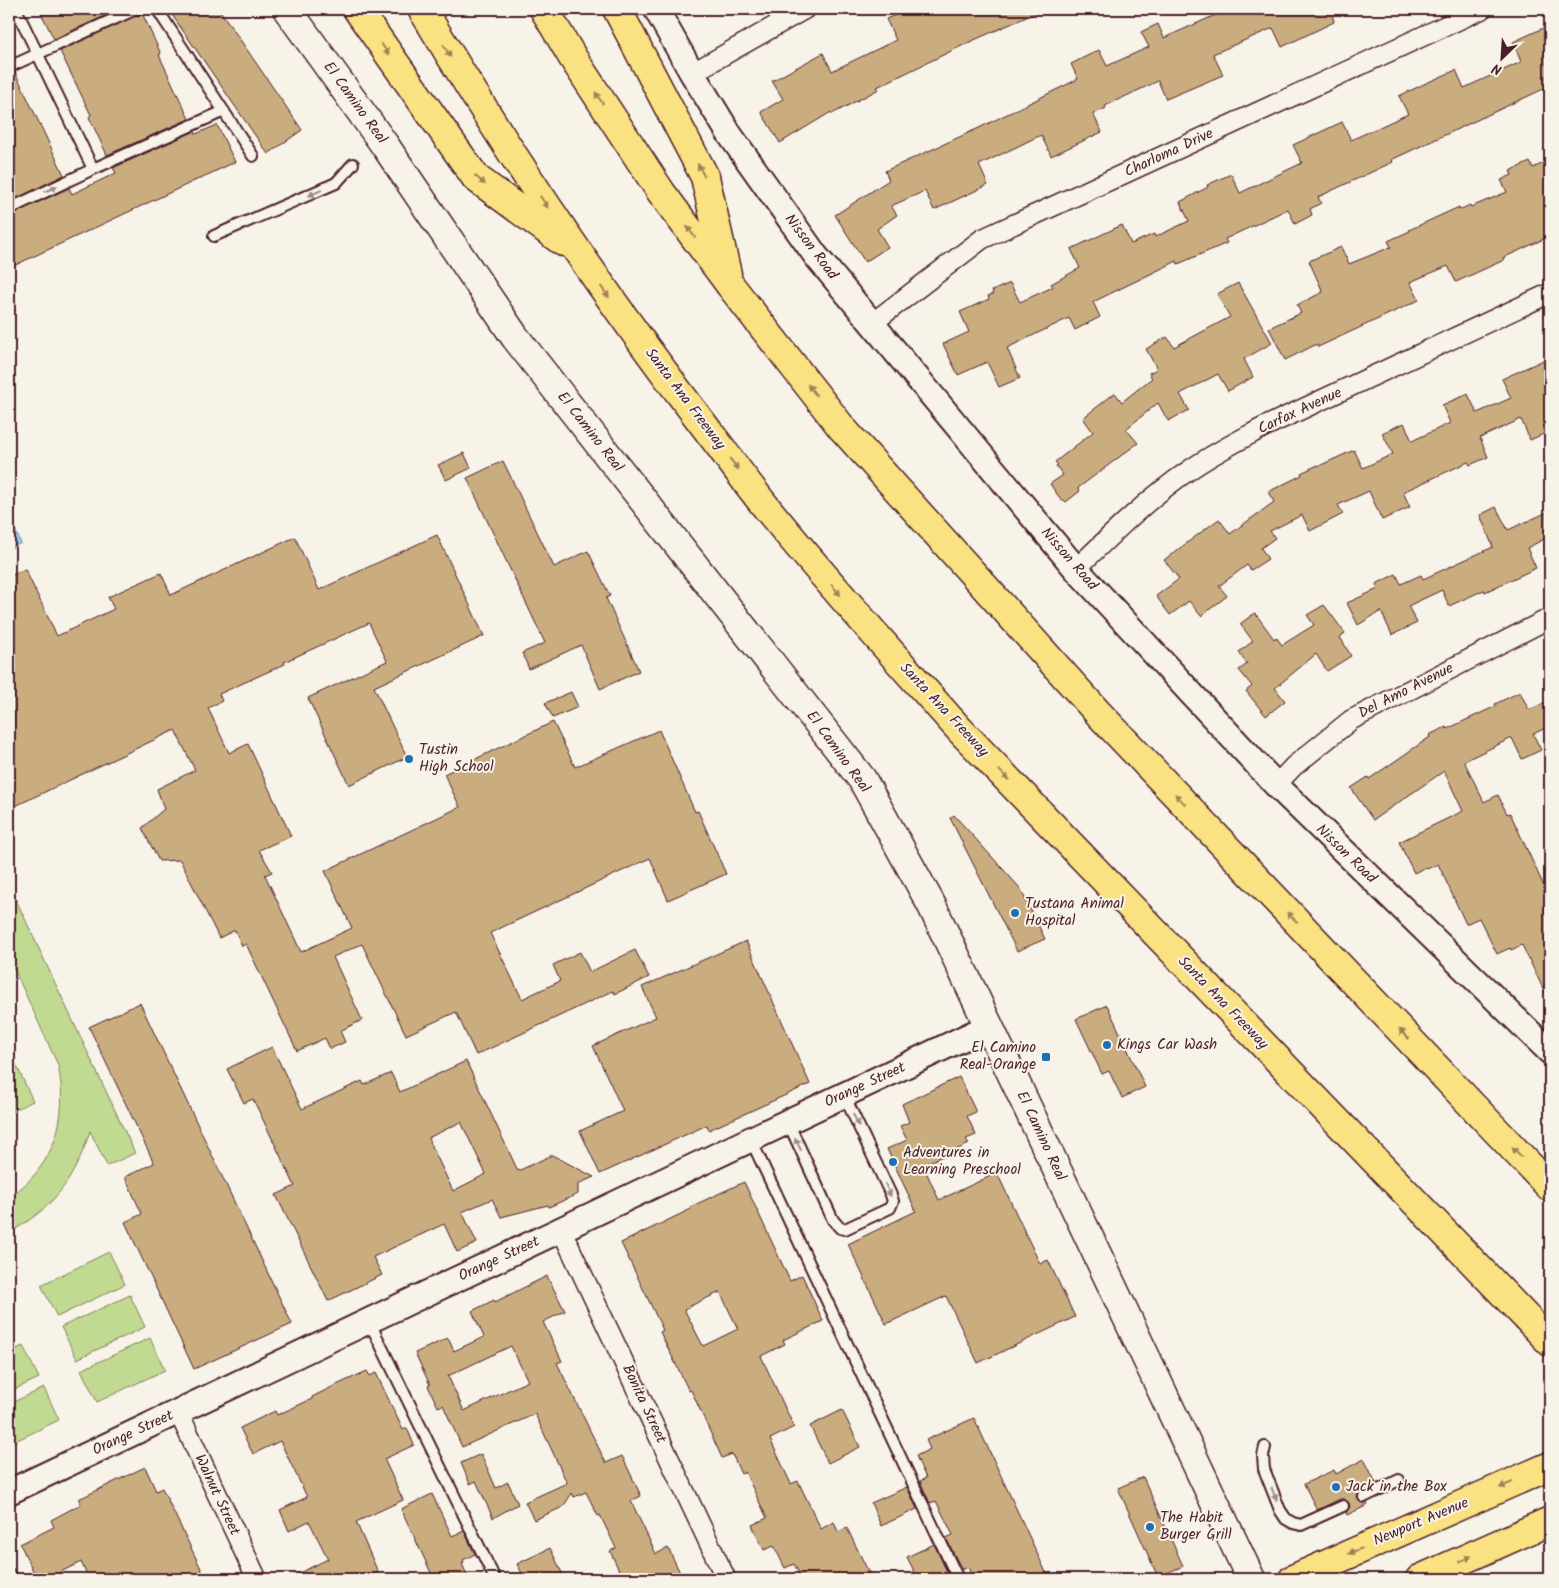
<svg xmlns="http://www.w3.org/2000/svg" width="1559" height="1588" viewBox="0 0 1559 1588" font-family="Kalam,sans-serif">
  <rect width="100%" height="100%" fill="#f7f3e8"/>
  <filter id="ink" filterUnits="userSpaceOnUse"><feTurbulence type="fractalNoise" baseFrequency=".02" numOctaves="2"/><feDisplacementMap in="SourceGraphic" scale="10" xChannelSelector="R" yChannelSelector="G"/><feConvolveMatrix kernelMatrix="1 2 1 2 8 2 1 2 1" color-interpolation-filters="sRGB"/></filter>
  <g filter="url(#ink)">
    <path fill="#c0da91" stroke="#857c5e" d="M 9,885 L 135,1153 L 107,1166 L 90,1131 C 74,1181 54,1207 9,1233 L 9,1197 C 55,1167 69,1117 58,1065 L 9,958 Z
      M 9,1049 L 33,1101 L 9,1113 Z
      M 109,1252 L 125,1284 L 57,1317 L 41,1285 Z
      M 130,1295 L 145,1327 L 77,1359 L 61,1327 Z
      M 150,1338 L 165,1370 L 97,1402 L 81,1370 Z
      M 23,1346 L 39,1378 L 9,1392 L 9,1352 Z
      M 44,1388 L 59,1420 L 9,1444 L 9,1404 Z"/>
    <path fill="#90cbf0" stroke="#7486a1" d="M 9,516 L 21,543 L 9,549 Z"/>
    <path fill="#caad7f" stroke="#4a1f2b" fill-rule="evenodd" d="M 39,9 L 120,9 L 54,39 Z
      M 168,9 L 219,9 L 302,130 L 268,154 Z
      M 909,9 L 1045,9 L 974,40 L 877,87 L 879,89 L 832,114 L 831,112 L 780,143 L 761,112 L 783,99 L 772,81 L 823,53 L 832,71 L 896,40 L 886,19 Z
      M 1229,9 L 1331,9 L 1334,22 L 1282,47 L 1273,28 L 1213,54 L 1223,75 L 1166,99 L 1158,81 L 1105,106 L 1106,108 L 1093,114 L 1102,132 L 1051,156 L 1041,135 L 979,165 L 988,185 L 934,210 L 925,191 L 891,206 L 897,215 L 877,229 L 888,247 L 865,262 L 835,215 L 889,180 L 885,171 L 979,128 L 1078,79 L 1071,64 L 1099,50 L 1107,66 L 1149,47 L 1141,32 L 1158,24 L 1164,38 Z
      M 142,13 L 161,54 L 159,55 L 189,119 L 107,155 L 89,117 L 91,115 L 60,51 Z
      M 1550,25 L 1550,86 L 1391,160 L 1393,162 L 1318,197 L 1321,203 L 1310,209 L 1312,215 L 1295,224 L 1288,209 L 1225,239 L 1227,243 L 1178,264 L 1177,261 L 1093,302 L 1100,317 L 1075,330 L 1069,318 L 1007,348 L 1020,378 L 999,387 L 987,362 L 958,375 L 943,344 L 969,332 L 960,312 L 989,299 L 988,296 L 993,294 L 992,291 L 1010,283 L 1020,302 L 1053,287 L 1051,284 L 1080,268 L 1071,249 L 1122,225 L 1131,244 L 1154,234 L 1155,237 L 1189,221 L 1180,202 L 1208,187 L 1207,185 L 1231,174 L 1240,193 L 1302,163 L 1293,145 L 1342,122 L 1351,140 L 1408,114 L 1399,96 L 1424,84 L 1456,70 L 1464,88 L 1521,62 L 1513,42 Z
      M 15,72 L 64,175 L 9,202 L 9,74 Z
      M 217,125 L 235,162 L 9,268 L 9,216 L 69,188 L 72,194 L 116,173 L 113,168 L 195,131 L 196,134 Z
      M 1550,160 L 1550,236 L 1503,258 L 1504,260 L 1456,282 L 1448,266 L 1410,282 L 1419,300 L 1318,347 L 1317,344 L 1285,360 L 1269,328 L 1301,313 L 1297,305 L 1323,292 L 1309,261 L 1341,247 L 1349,264 L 1391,247 L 1388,241 L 1410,231 L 1409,230 L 1459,207 L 1459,210 L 1470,205 L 1471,207 L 1507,192 L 1501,180 L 1512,175 L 1510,171 L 1530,162 L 1533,168 Z
      M 1238,283 L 1272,343 L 1244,359 L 1253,377 L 1228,391 L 1218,374 L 1180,394 L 1189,410 L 1168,421 L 1158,403 L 1126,429 L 1138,443 L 1078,488 L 1080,491 L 1066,502 L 1064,500 L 1062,501 L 1050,484 L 1063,475 L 1056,466 L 1058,465 L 1055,462 L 1093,432 L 1083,418 L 1115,393 L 1122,402 L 1152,378 L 1149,373 L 1157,369 L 1146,349 L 1167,337 L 1174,347 L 1230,317 L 1217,294 Z
      M 1550,357 L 1550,431 L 1530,440 L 1521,419 L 1480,438 L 1488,457 L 1470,465 L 1468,462 L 1403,492 L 1410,507 L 1382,520 L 1369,491 L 1338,505 L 1343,514 L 1310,531 L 1302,515 L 1270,531 L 1275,538 L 1261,548 L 1268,559 L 1251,570 L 1247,565 L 1219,586 L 1227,596 L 1201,616 L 1189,601 L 1170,615 L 1156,596 L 1179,579 L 1164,560 L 1219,519 L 1230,534 L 1274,502 L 1268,492 L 1302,475 L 1301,473 L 1318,465 L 1319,466 L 1354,450 L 1363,468 L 1393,454 L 1382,433 L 1404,423 L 1412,441 L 1450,423 L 1442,405 L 1468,394 L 1477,413 L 1511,398 L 1502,379 Z
      M 464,453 L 471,468 L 446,480 L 438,465 Z
      M 503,461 L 554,567 L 588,551 L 610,596 L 606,598 L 639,671 L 600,689 L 581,645 L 529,669 L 522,653 L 545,643 L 467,478 Z
      M 1496,507 L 1508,530 L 1550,511 L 1550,536 L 1527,548 L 1536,568 L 1485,592 L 1484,590 L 1449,606 L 1442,590 L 1408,606 L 1417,623 L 1392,635 L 1381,611 L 1358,625 L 1347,603 L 1378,589 L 1376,584 L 1396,574 L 1401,584 L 1421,575 L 1423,579 L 1493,547 L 1480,515 Z
      M 437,535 L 484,636 L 374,687 L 407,757 L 349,785 L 308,698 L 387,661 L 369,623 L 284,662 L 285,664 L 219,694 L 222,701 L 208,708 L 229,753 L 248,744 L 291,836 L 259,850 L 272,872 L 265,875 L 301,952 L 352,928 L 325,871 L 460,807 L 444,774 L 553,722 L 575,767 L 659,730 L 695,812 L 698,811 L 726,874 L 668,900 L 650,858 L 490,933 L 522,999 L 560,981 L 553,965 L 580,952 L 590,972 L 635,950 L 649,977 L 615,994 L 613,991 L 476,1055 L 456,1012 L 406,1035 L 362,944 L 333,957 L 362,1020 L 340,1031 L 345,1042 L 330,1049 L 325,1038 L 297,1051 L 246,944 L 242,946 L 235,930 L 219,938 L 180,860 L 159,861 L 142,828 L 164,809 L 157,789 L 195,770 L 175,730 L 9,809 L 9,576 L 25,569 L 57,636 L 114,609 L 108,597 L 161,573 L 171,595 L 295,537 L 319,590 Z
      M 1324,605 L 1345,633 L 1340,637 L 1351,656 L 1327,671 L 1316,654 L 1275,688 L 1285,701 L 1266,716 L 1246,691 L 1252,686 L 1239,670 L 1247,664 L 1239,652 L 1253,641 L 1240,624 L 1255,613 L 1274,639 L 1276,637 L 1282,645 L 1314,625 L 1307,615 Z
      M 571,692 L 578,707 L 553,718 L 545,703 Z
      M 1520,692 L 1529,710 L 1550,700 L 1550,726 L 1533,734 L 1541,750 L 1522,759 L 1512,738 L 1464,761 L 1484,802 L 1498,795 L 1507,814 L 1510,813 L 1550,899 L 1550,1003 L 1522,945 L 1511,950 L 1510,948 L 1497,954 L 1479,918 L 1466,924 L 1438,864 L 1427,869 L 1426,867 L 1414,873 L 1399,842 L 1463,811 L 1444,771 L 1373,820 L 1351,788 L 1368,777 L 1369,779 L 1430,737 L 1429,735 L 1446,727 L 1447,729 L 1496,706 L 1495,704 Z
      M 954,815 L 1020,888 L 1045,939 L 1017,951 L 950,818 Z
      M 746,941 L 810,1084 L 709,1130 L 707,1125 L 600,1174 L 580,1131 L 623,1111 L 593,1046 L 656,1017 L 642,987 Z
      M 140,1003 L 292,1324 L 194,1369 L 125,1222 L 142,1214 L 125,1177 L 154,1163 L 89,1027 Z
      M 1107,1005 L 1145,1087 L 1122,1098 L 1109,1071 L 1102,1074 L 1076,1019 Z
      M 272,1047 L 302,1109 L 362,1081 L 364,1085 L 391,1073 L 400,1092 L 466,1061 L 518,1171 L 552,1155 L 594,1177 L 578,1184 L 578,1194 L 549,1207 L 548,1205 L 501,1217 L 492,1199 L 462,1212 L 477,1243 L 457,1252 L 444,1224 L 373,1257 L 382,1275 L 328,1301 L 276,1195 L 295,1186 L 253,1099 L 244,1103 L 227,1069 ZM 461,1122 L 486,1174 L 453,1191 L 428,1138 Z
      M 959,1077 L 976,1112 L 967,1116 L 976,1135 L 966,1139 L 969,1144 L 923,1165 L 939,1200 L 997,1173 L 1040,1264 L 1048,1260 L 1075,1317 L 978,1363 L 946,1296 L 886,1324 L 848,1244 L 916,1211 L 887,1149 L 907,1140 L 900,1126 L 909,1122 L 902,1104 Z
      M 744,1182 L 790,1281 L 802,1275 L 823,1321 L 783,1340 L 785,1344 L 761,1356 L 794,1427 L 770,1439 L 791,1484 L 798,1481 L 821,1529 L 834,1522 L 838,1532 L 847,1528 L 872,1579 L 802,1579 L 794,1564 L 785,1568 L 774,1546 L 764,1550 L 752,1525 L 767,1518 L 745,1472 L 741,1474 L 732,1454 L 722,1458 L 691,1390 L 689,1391 L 660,1332 L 663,1330 L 621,1243 L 691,1209 L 690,1207 ZM 720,1292 L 738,1329 L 703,1346 L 684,1309 Z
      M 547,1276 L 565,1311 L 543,1322 L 562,1361 L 557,1363 L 606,1463 L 622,1456 L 641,1496 L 631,1501 L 656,1554 L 668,1548 L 683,1579 L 623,1579 L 610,1551 L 616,1548 L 600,1515 L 598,1516 L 586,1492 L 574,1497 L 572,1493 L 563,1507 L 534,1520 L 525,1502 L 567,1483 L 535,1414 L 462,1447 L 443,1405 L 438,1407 L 428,1386 L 430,1385 L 415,1353 L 448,1338 L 454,1351 L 484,1337 L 472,1311 L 494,1300 L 495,1302 ZM 511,1346 L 528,1381 L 464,1411 L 448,1376 Z
      M 367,1371 L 370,1376 L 376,1373 L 403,1430 L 407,1428 L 414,1445 L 384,1459 L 403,1500 L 356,1522 L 378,1572 L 363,1579 L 287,1579 L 328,1559 L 309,1521 L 289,1531 L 280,1510 L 307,1497 L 280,1441 L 253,1454 L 240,1428 L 275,1411 L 277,1415 L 312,1399 L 312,1397 L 330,1388 Z
      M 842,1410 L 860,1447 L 828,1463 L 810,1426 Z
      M 974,1418 L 1049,1579 L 973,1579 L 968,1567 L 962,1570 L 946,1538 L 953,1535 L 936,1501 L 930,1503 L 920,1481 L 926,1478 L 916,1456 L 930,1449 L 926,1440 Z
      M 481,1454 L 496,1488 L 508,1482 L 518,1504 L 493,1518 L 476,1481 L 470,1484 L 461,1463 Z
      M 1364,1459 L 1376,1483 L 1361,1490 L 1357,1497 L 1360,1502 L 1367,1503 L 1368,1505 L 1347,1515 L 1346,1512 L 1350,1507 L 1349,1503 L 1344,1499 L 1340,1499 L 1317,1510 L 1304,1484 L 1334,1470 L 1336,1474 Z
      M 145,1467 L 156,1491 L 162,1488 L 206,1579 L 89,1579 L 81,1562 L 46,1579 L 37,1579 L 20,1544 L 54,1527 L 51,1520 L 81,1504 L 79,1499 Z
      M 1143,1477 L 1183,1566 L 1158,1577 L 1118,1488 Z
      M 907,1487 L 917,1509 L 881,1526 L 871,1503 Z
      M 432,1494 L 452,1536 L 464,1531 L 475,1554 L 463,1560 L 464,1563 L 462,1564 L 469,1579 L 434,1579 L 401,1509 Z
      M 934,1544 L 949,1576 L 942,1579 L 918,1579 L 907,1557 Z
      M 550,1548 L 565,1579 L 525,1579 L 517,1564 Z"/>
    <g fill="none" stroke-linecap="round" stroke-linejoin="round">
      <defs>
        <path id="service" d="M 16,9 L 93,169
          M 157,9 L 253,156
          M 9,67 L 136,9
          M 9,209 L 93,169 L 224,111
          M 214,236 L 336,183 L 353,164
          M 788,1122 L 833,1220 L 840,1228 L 845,1229 L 890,1208 L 893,1201 L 891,1195 L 844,1095
          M 751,1140 L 958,1579
          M 369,1321 L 495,1579
          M 1265,1447 L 1263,1456 L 1264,1469 L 1280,1510 L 1286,1519 L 1293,1523 L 1301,1525 L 1343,1506
          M 1364,1497 L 1399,1480
          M 9,1574 L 11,1579"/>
        <path id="minor" d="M 692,73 L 805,9
          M 871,324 L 982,239 L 1482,9
          M 1076,569 C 1111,535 1147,499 1188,471 C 1212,454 1238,441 1264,427 L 1550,293
          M 1276,785 L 1294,766 L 1351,720 L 1550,618
          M 561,1229 L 726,1579
          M 178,1411 L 257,1579"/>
        <path id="tertiary" d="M 656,9 L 692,73 L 730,135 L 816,256 L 1076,569 L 1276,785 L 1550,1052
          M 9,1492 L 989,1026"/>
        <path id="secondary" d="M 287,9 L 384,144 L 515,337 L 862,779 L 931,904 L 1251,1579"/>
        <path id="primary" d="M 1293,1579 L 1550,1466
          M 1420,1579 L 1550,1521"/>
        <path id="motorway" d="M 357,9 L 476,178 L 563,242
          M 422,9 C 509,154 603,294 706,428 C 726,454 745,481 766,507 C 828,583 894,656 959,729 L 1550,1342
          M 544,9 L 573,58 L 661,192 L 730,285 L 842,428 L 1099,714 L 1550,1187
          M 617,9 L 705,177 L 727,274"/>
      </defs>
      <use href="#service" stroke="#4a1f2b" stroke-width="14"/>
      <use href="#minor" stroke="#4a1f2b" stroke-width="22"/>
      <use href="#tertiary" stroke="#4a1f2b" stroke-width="28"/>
      <use href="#secondary" stroke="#4a1f2b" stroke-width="31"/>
      <use href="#primary" stroke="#4a1f2b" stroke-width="31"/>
      <use href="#motorway" stroke="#4a1f2b" stroke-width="31"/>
      <use href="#service" stroke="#f7f3e8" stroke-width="10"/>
      <use href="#minor" stroke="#f7f3e8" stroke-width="19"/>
      <use href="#tertiary" stroke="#f7f3e8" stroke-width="24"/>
      <use href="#secondary" stroke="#f7f3e8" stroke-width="28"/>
      <use href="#primary" stroke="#fae181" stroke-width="28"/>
      <use href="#motorway" stroke="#fae181" stroke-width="28"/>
    </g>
    <defs><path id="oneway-solid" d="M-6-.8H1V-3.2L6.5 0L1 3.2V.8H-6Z" transform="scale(1.25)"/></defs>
    <g fill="#a28056">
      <use href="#oneway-solid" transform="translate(385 49) rotate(55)"/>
      <use href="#oneway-solid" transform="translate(447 51) rotate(59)"/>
      <use href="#oneway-solid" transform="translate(599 98) rotate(-123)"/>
      <use href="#oneway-solid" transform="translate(701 170) rotate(-117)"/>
      <use href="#oneway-solid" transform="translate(480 180) rotate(41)"/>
      <use href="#oneway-solid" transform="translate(544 202) rotate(57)"/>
      <use href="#oneway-solid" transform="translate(691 232) rotate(-127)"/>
      <use href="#oneway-solid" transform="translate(605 292) rotate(54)"/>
      <use href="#oneway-solid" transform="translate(812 390) rotate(-128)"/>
      <use href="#oneway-solid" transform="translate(734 464) rotate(52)"/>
      <use href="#oneway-solid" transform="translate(836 590) rotate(50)"/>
      <use href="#oneway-solid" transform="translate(1004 775) rotate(46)"/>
      <use href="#oneway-solid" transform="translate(1180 799) rotate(-134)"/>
      <use href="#oneway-solid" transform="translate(1292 917) rotate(-134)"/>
      <use href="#oneway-solid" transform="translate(1404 1034) rotate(-134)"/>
      <use href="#oneway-solid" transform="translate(1517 1152) rotate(-134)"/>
      <use href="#oneway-solid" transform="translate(1506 1485) rotate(156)"/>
      <use href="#oneway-solid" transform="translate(1355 1551) rotate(157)"/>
      <use href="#oneway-solid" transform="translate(1465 1559) rotate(-24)"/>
    </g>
    <g fill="#a0898a">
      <use href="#oneway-solid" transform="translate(51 189) rotate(-25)"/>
      <use href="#oneway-solid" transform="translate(315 193) rotate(156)"/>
      <use href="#oneway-solid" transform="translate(856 1120) rotate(64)"/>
      <use href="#oneway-solid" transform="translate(798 1144) rotate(-115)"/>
      <use href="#oneway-solid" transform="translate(888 1190) rotate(67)"/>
      <use href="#oneway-solid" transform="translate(1274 1494) rotate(68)"/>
    </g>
  </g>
  <g fill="#1f6fb2" stroke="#f7f3e8" stroke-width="2">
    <circle cx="409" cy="759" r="5"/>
    <circle cx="1015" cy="913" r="5"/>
    <circle cx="1107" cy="1045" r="5"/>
    <rect x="1041" y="1052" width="10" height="10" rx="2.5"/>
    <circle cx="893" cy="1162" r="5"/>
    <circle cx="1336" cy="1487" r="5"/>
    <circle cx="1150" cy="1527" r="5"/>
  </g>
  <g text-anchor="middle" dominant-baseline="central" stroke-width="4" stroke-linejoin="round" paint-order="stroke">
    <g font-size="15" fill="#4a1f2b" stroke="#f7f3e8">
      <text transform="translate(355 103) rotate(54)">El Camino Real</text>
      <text transform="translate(1169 153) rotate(-25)">Charloma Drive</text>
      <text transform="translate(811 247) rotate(53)">Nisson Road</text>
      <text transform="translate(685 399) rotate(53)">Santa Ana Freeway</text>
      <text transform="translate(1300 411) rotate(-25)">Carfax Avenue</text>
      <text transform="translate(590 432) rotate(52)">El Camino Real</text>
      <text transform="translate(1069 559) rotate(49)">Nisson Road</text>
      <text transform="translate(1406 691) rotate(-27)">Del Amo Avenue</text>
      <text transform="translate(944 710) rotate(47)">Santa Ana Freeway</text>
      <text transform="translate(838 752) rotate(54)">El Camino Real</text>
      <text transform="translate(1346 854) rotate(44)">Nisson Road</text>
      <text transform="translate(1223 1003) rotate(46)">Santa Ana Freeway</text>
      <text transform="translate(865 1085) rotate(-25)">Orange Street</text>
      <text transform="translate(1041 1136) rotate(65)">El Camino Real</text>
      <text transform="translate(499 1259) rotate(-25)">Orange Street</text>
      <text transform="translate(644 1404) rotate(65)">Bonita Street</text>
      <text transform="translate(133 1433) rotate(-25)">Orange Street</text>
      <text transform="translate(217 1495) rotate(65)">Walnut Street</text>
      <text transform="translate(1421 1522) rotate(-23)">Newport Avenue</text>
    </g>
    <g font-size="15" fill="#4a1f2b" stroke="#f7f3e8" text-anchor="start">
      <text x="419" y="750">Tustin<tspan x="419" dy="17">High School</tspan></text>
      <text x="1025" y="904">Tustana Animal<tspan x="1025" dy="17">Hospital</tspan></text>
      <text x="1117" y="1045">Kings Car Wash</text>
      <text x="1036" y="1048" text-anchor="end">El Camino<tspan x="1036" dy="17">Real-Orange</tspan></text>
      <text x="903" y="1153">Adventures in<tspan x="903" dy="17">Learning Preschool</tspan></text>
      <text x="1346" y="1487">Jack in the Box</text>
      <text x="1160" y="1518">The Habit<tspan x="1160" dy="17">Burger Grill</tspan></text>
    </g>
  </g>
  <rect width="1559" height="1588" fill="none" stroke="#f7f3e8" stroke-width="30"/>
  <rect x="15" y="15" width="1529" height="1558" fill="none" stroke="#4a1f2b" stroke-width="2" filter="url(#ink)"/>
  <g transform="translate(1502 58) rotate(205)" stroke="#f7f3e8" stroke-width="4" paint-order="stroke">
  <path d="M0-4L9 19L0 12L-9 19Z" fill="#4a1f2b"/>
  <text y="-8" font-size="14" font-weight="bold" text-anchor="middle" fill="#4a1f2b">N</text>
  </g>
</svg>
